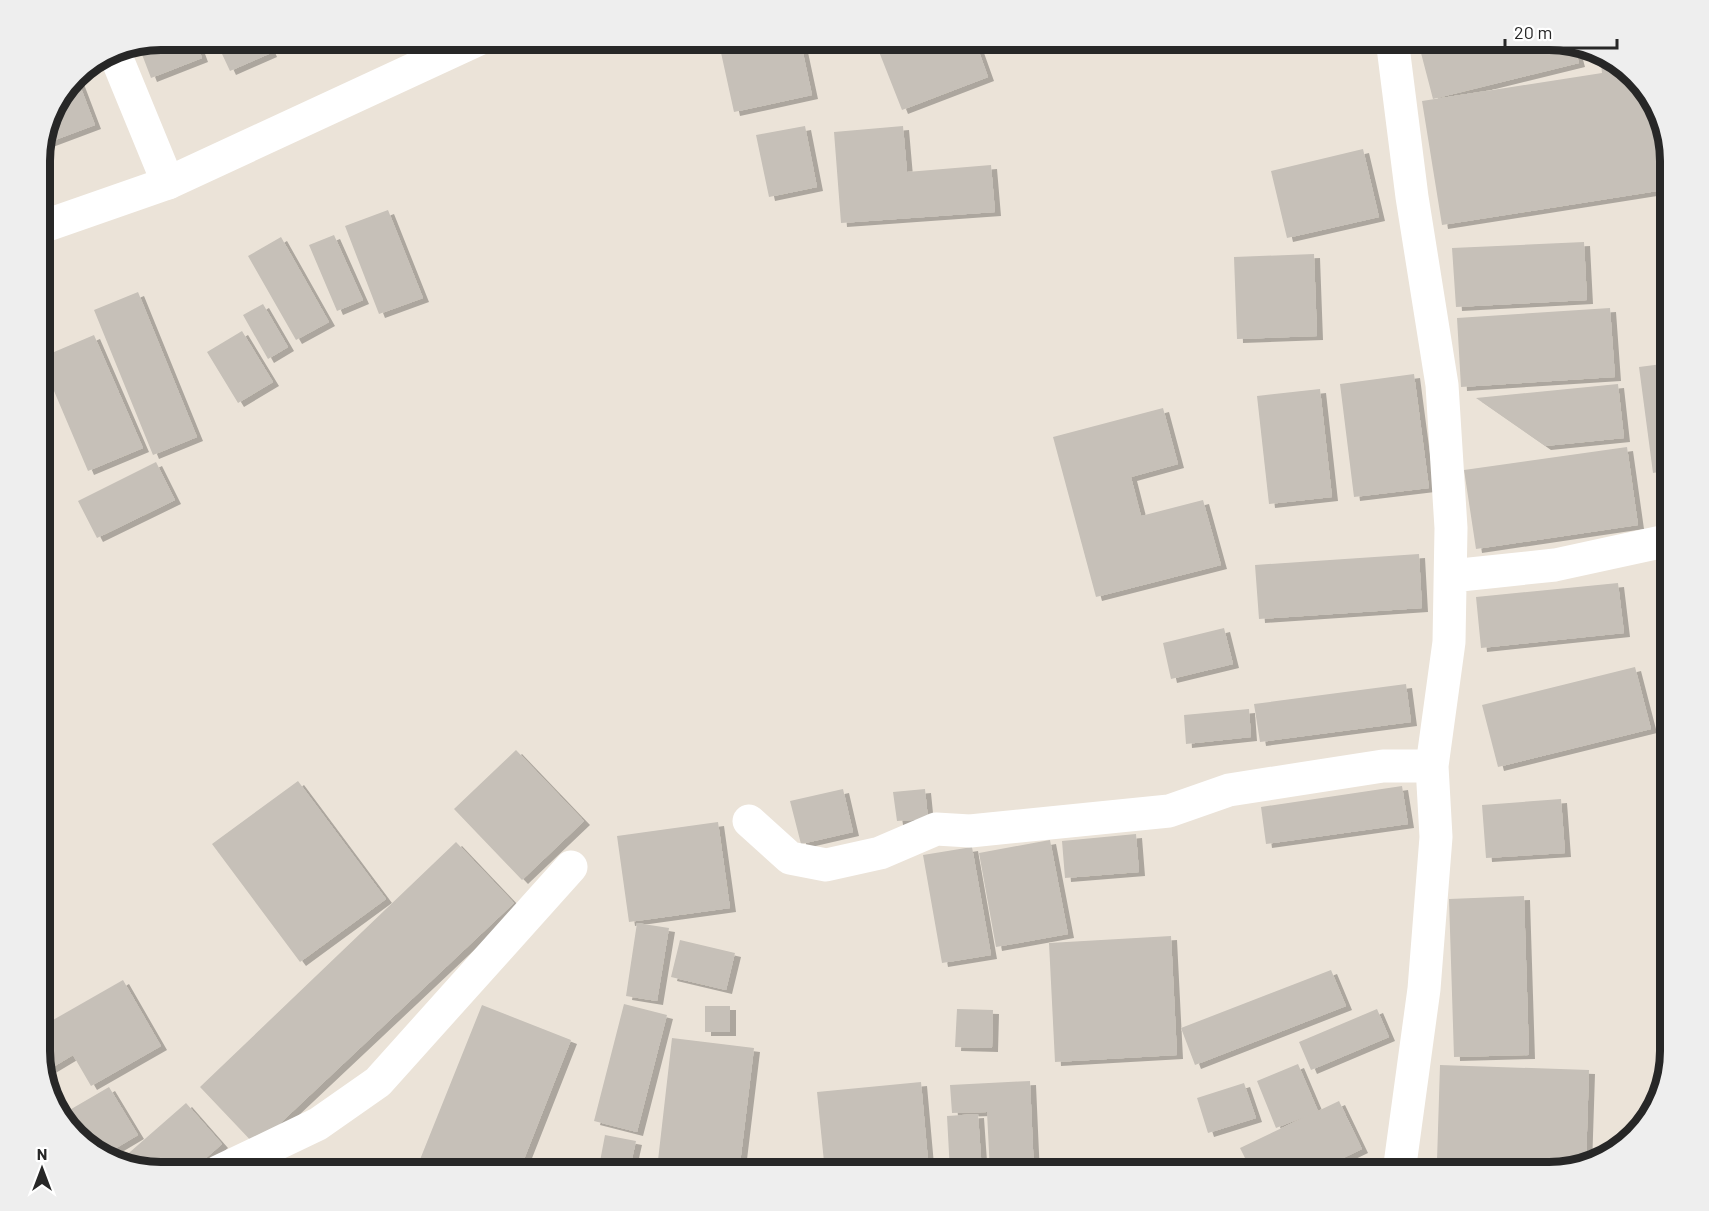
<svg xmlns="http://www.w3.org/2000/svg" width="1709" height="1211" viewBox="0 0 1709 1211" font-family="Barlow,sans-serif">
  <defs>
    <filter id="shadow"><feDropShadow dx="6" dy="4" stdDeviation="0" flood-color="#0004"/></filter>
  </defs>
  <rect width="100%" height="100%" fill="#ebe3d8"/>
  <path fill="#c6c0b8" filter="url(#shadow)" d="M 161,39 L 195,39 L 202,58 L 151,78 L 138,44 Z
    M 215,39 L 265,39 L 271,53 L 230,71 Z
    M 718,39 L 800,39 L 812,95 L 734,112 Z
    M 874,39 L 1003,39 L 978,49 L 988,77 L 902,110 Z
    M 1476,39 L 1549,39 L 1575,48 L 1579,63 L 1433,99 L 1421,53 Z
    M 1600,56 L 1622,64 L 1657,107 L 1670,160 L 1670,189 L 1442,225 L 1422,101 L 1602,73 Z
    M 76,75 L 95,125 L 47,143 L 44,136 L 51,107 Z
    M 805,126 L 817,187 L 769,197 L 756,135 Z
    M 903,126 L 907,172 L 991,165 L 995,212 L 841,223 L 834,132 Z
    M 1363,149 L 1379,217 L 1287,238 L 1271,171 Z
    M 388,210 L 423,298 L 379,314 L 345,226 Z
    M 334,235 L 363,300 L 337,311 L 309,245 Z
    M 281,237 L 329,322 L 296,340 L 248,256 Z
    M 1584,242 L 1587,300 L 1456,307 L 1452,248 Z
    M 1314,254 L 1317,336 L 1237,339 L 1234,257 Z
    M 138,292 L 197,437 L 153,455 L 94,310 Z
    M 263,304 L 288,347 L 268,359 L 243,315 Z
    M 1610,308 L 1615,377 L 1461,387 L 1457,318 Z
    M 242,331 L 273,382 L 238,403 L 207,352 Z
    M 94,335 L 143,448 L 88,471 L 40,358 Z
    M 1670,363 L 1670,470 L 1653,473 L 1639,367 Z
    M 1414,374 L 1429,488 L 1354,497 L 1340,384 Z
    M 1618,384 L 1624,438 L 1545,446 L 1476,398 Z
    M 1320,389 L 1332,497 L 1269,504 L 1257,396 Z
    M 1163,408 L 1178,464 L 1131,477 L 1141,516 L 1203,500 L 1221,565 L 1096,597 L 1053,437 Z
    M 1627,447 L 1638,525 L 1476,549 L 1464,470 Z
    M 156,462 L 175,500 L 97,538 L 78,501 Z
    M 1419,554 L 1422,608 L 1259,619 L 1255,565 Z
    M 1618,583 L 1624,633 L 1481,648 L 1476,597 Z
    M 1224,628 L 1233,664 L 1171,679 L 1163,643 Z
    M 1635,667 L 1651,729 L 1498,767 L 1482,705 Z
    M 1406,684 L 1411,722 L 1260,742 L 1254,704 Z
    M 1249,709 L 1251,737 L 1186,744 L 1184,715 Z
    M 516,750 L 584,821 L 522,880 L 454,809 Z
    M 298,781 L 386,899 L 300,962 L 212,844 Z
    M 1402,786 L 1408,824 L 1266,844 L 1261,807 Z
    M 843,789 L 853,832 L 801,844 L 790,801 Z
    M 925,789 L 928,819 L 897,821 L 893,792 Z
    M 1561,799 L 1565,853 L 1486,858 L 1482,805 Z
    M 718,822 L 730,908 L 629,922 L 617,836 Z
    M 1136,834 L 1139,872 L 1065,878 L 1062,841 Z
    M 1050,840 L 1068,934 L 996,947 L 979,853 Z
    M 456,842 L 514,903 L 256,1146 L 200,1087 Z
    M 972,847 L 991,955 L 942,963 L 923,855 Z
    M 1524,896 L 1529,1055 L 1454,1057 L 1449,899 Z
    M 637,923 L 669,928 L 657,1001 L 626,996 Z
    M 1171,936 L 1177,1055 L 1055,1062 L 1049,943 Z
    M 680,940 L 735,953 L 726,990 L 671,977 Z
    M 1331,970 L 1346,1006 L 1195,1065 L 1181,1028 Z
    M 123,980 L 161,1046 L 91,1086 L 73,1055 L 43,1073 L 39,1058 L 39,1028 Z
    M 624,1004 L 667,1015 L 637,1132 L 594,1121 Z
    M 482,1005 L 571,1040 L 519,1172 L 415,1172 Z
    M 705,1006 L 730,1006 L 730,1032 L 705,1032 Z
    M 957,1009 L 993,1010 L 992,1048 L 955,1047 Z
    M 1377,1009 L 1389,1037 L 1311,1070 L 1299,1042 Z
    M 672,1038 L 754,1048 L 739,1172 L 687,1172 L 657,1169 Z
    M 1298,1064 L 1318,1111 L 1339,1101 L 1362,1149 L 1314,1172 L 1252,1172 L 1240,1148 L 1311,1114 L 1276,1128 L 1257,1081 Z
    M 1440,1065 L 1589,1070 L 1586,1163 L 1573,1166 L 1437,1161 Z
    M 1030,1081 L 1034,1172 L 990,1172 L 987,1112 L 952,1113 L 950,1085 Z
    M 921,1082 L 929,1172 L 825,1172 L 817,1092 Z
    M 1244,1083 L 1256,1118 L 1208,1133 L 1197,1098 Z
    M 109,1087 L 138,1135 L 106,1154 L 87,1147 L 61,1115 Z
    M 186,1103 L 222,1144 L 190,1172 L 160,1172 L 122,1159 Z
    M 978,1114 L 982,1172 L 950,1172 L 947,1116 Z
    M 605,1135 L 636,1141 L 629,1172 L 598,1172 Z"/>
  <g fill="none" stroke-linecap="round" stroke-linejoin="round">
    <path stroke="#fff" stroke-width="33" d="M 1392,39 L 1412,197 L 1442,385 L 1451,528 L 1449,642 L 1432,766 L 1436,837 L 1424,989 L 1399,1172
      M 113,49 L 168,183
      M 1451,576 L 1555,565 L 1670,540
      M 749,821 L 790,858 L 826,865 L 880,853 L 936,829 L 970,831 L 1169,811 L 1229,790 L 1383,766 L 1432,766
      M 218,1172 L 318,1124 L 378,1082 L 571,867"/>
    <path stroke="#fff" stroke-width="33" d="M 39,228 L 168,183 L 479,39"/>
  </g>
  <path d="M0 0H1709V1211H0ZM161 50H1549A111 111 0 0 1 1660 161V1051A111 111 0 0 1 1549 1162H161A111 111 0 0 1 50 1051V161A111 111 0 0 1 161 50Z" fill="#eee" fill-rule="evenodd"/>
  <path fill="none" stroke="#272727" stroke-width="8" d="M161 50H1549A111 111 0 0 1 1660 161V1051A111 111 0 0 1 1549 1162H161A111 111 0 0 1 50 1051V161A111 111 0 0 1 161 50Z"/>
  <g transform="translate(42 1169)" stroke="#ffffff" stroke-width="4.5" paint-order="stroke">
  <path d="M0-4.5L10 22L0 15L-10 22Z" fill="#272727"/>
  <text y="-9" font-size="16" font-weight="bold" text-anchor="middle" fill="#272727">N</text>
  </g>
  <path d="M1505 39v9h112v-9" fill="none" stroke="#272727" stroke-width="3"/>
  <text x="1514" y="39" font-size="18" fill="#272727" stroke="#ffffff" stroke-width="4.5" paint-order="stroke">20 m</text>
</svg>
